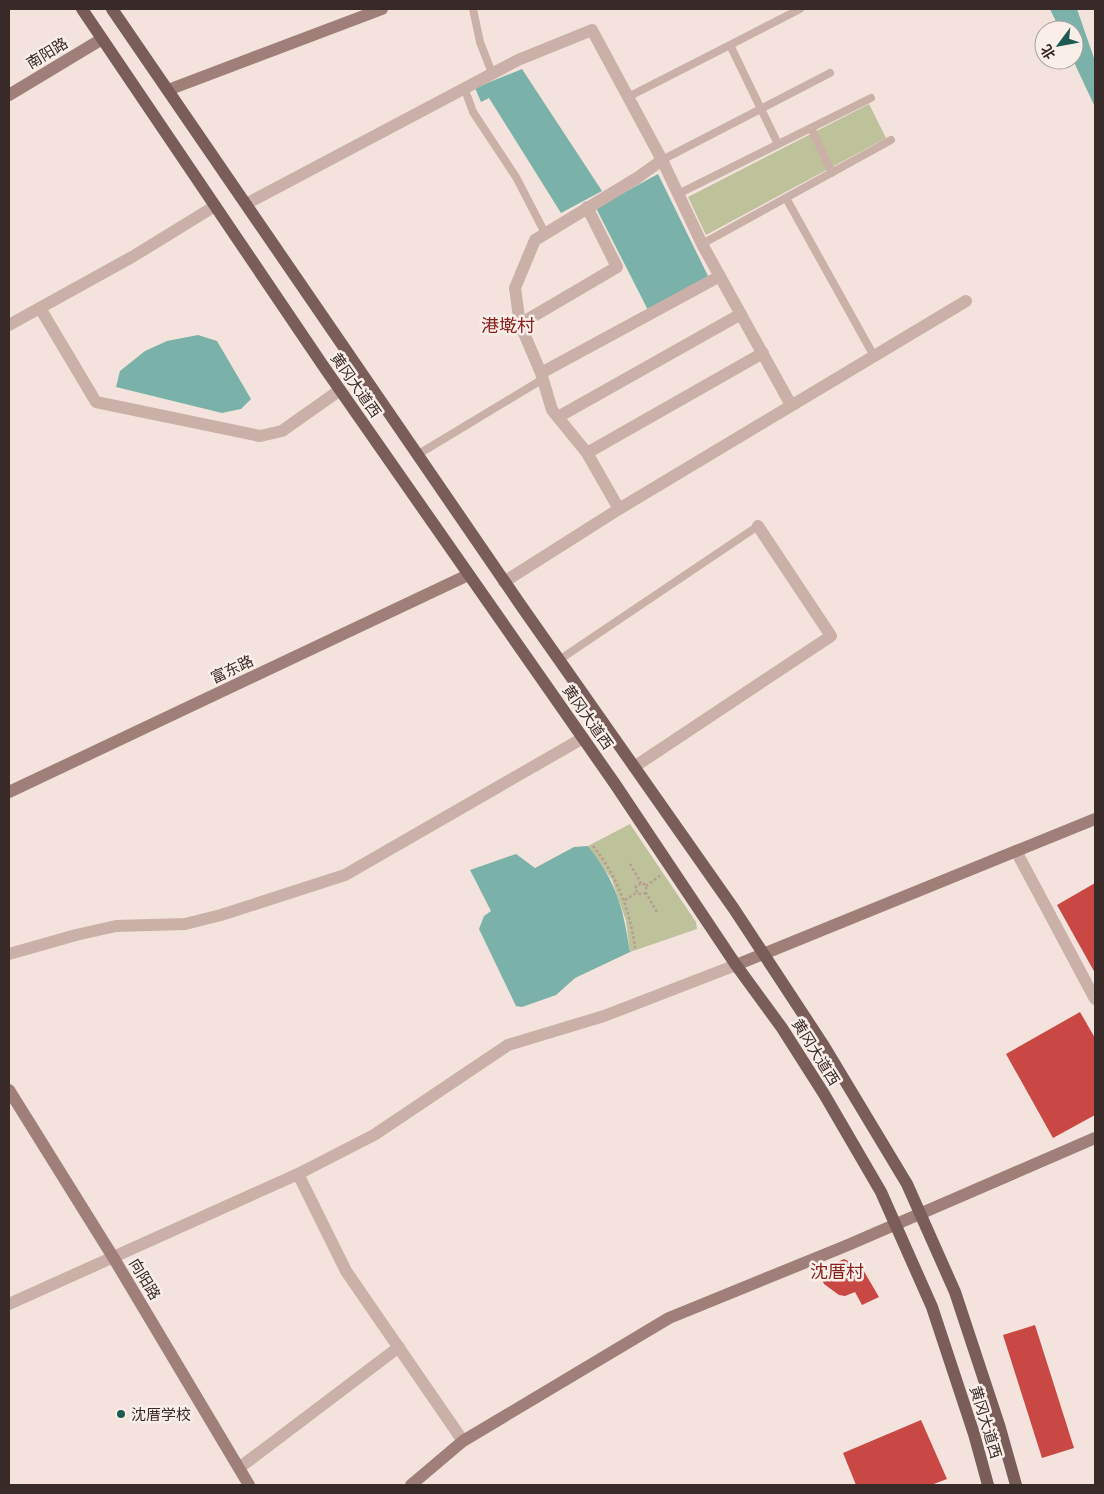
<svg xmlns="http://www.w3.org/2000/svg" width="1104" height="1494" viewBox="0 0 1104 1494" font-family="'IBM Plex Sans','Noto Sans SC',sans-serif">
  <rect width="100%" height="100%" fill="#f3e3dc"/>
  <path fill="#bdc29b" d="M 869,104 L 886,138 L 706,235 L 688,197 Z
    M 630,824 L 696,922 L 697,929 L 630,952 L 626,921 L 612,880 L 588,846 Z"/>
  <path fill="#7ab1a8" d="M 1050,9 L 1077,9 L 1095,61 L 1095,107 L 1073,60 L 1074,30 L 1060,30 Z
    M 522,69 L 602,191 L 561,213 L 489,98 L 481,102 L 475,88 Z
    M 658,174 L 709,278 L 648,310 L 596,208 Z
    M 198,335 L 217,341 L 251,399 L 241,409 L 222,413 L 116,387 L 120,371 L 145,351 L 167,341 Z
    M 588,846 C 617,883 623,907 630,952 L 575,978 L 556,995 L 522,1007 L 516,1006 L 479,929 L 484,916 L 491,911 L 470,870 L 516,854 L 535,868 L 574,847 Z"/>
  <path fill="#c94843" d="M 1095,883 L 1095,973 L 1057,905 Z
    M 1080,1012 L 1095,1038 L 1095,1115 L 1053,1138 L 1006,1054 Z
    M 844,1259 L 862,1268 L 879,1297 L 862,1305 L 855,1292 L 845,1296 L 839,1295 L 824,1284 L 818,1271 Z
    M 1035,1325 L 1074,1448 L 1042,1458 L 1003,1335 Z
    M 921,1420 L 947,1479 L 931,1485 L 856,1485 L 843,1453 Z"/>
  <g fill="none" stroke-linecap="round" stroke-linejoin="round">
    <path stroke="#b79a91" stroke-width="2.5" stroke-dasharray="2.5 2.5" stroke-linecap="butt" d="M 593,846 C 617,876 630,910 635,948
      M 630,864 L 641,883
      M 646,886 L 661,875
      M 646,893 L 638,894 L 635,888 L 637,885 L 643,883 L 646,886 L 646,893 L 657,912
      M 625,900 L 636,893"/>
    <path stroke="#cbb0a7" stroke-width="8" d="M 473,9 L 480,42 L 492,73
      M 464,87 L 473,112 L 516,177 L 545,233
      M 628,97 L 730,45
      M 811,128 L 832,173
      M 778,144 L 730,45 L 800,9
      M 662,160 L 830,73
      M 678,194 L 871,98
      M 786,198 L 874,356
      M 702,244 L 891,140
      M 417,455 L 543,379
      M 559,660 L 758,526"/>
    <path stroke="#cbb0a7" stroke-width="12" d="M 246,204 L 518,60 L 592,30 L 662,160 L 702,244 L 791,405
      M 40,308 L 96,402 L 260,436 L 282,431 L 340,390
      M 520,324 L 617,267 L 587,207
      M 9,325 L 132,257 L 215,206
      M 541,373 L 720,276
      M 558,417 L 741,314
      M 587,453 L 763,353
      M 619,509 L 587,453 L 552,410 L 541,373 L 520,324 L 515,288 L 535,240 L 637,178 L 662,160
      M 504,582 L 619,509 L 966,301
      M 634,767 L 831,636 L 758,526
      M 1016,851 L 1095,999
      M 9,954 L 76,935 L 116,926 L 185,924 L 221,915 L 345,875 L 583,738
      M 298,1174 L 346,1271 L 463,1441
      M 9,1304 L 298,1174 L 374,1135 L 508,1045 L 604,1016 L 736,965
      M 239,1468 L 399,1347"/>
    <path stroke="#9f7f78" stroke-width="12" d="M 168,90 L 382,9
      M 9,95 L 102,39
      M 9,792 L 468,575
      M 736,965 L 1095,819
      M 9,1090 L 113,1257 L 249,1485
      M 411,1485 L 463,1441 L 669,1318 L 848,1245 L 1095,1138"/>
    <path stroke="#7a5d59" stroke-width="12" d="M 82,9 L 324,367 L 615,784 L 736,965 L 782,1028 L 824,1094 L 881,1192 L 932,1307 L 974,1434 L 988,1485
      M 112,9 L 522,607 L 734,909 L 824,1046 L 907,1184 L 955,1292 L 1000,1428 L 1016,1485"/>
  </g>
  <circle fill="#1c5a52" stroke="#faeee8" stroke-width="2" cx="121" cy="1414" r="5"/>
  <g text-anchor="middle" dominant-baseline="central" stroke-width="5" stroke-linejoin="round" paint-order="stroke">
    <g font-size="15" fill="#382a28" stroke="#faeee8">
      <text transform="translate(47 53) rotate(-31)">南阳路</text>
      <text transform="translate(356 385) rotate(55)">黄冈大道西</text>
      <text transform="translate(232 669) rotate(-25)">富东路</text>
      <text transform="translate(588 717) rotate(55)">黄冈大道西</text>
      <text transform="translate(816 1052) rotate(58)">黄冈大道西</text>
      <text transform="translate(145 1279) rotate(59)">向阳路</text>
      <text transform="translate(986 1422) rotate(73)">黄冈大道西</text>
    </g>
    <g font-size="15" fill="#382a28" stroke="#faeee8" text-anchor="start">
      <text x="131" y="1414">沈厝学校</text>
    </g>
    <g font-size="18" fill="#89221f" stroke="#faeee8">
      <text x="508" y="325">港墘村</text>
      <text x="837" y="1271">沈厝村</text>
    </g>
  </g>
  <rect width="1104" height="1494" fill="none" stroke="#382a28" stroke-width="20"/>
  <g transform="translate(1059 45) rotate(238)"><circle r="24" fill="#faeee8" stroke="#aca09b"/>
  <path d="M0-4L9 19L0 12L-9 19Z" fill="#1c5a52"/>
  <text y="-8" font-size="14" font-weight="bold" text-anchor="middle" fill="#382a28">北</text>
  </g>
</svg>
